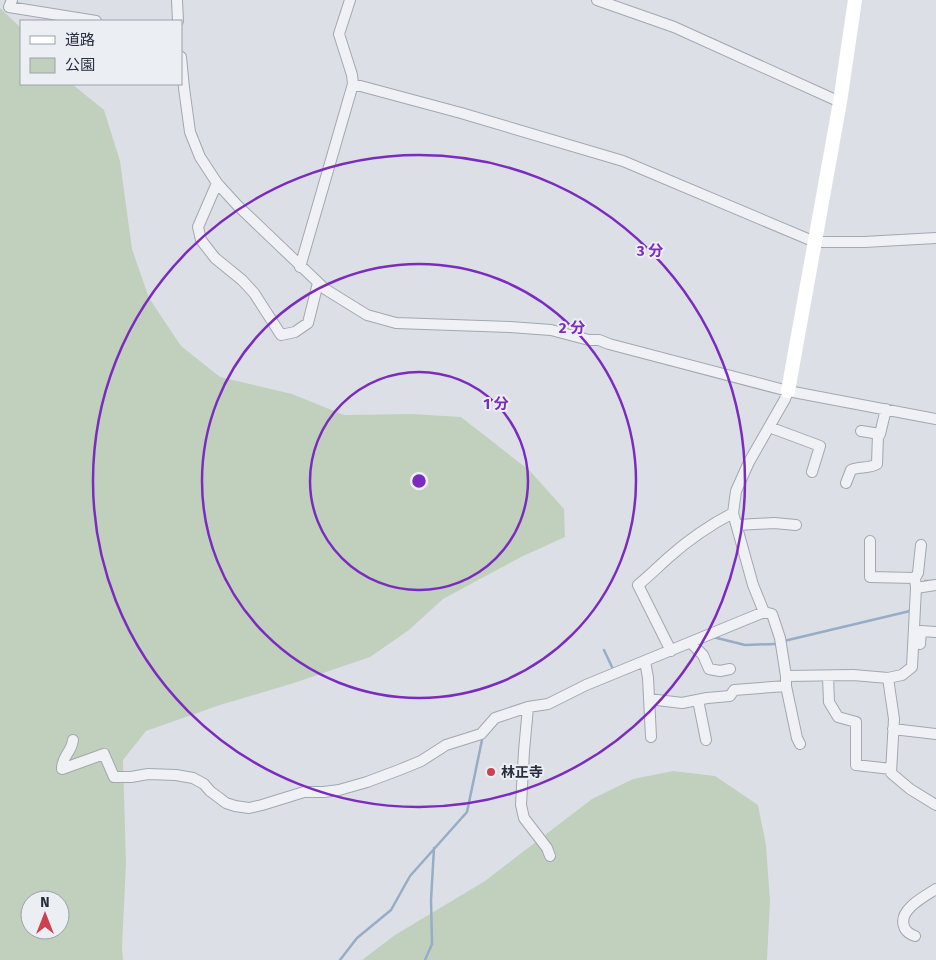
<svg xmlns="http://www.w3.org/2000/svg" width="936" height="960" viewBox="0 0 936 960" font-family="'Fira Sans','Noto Sans JP',sans-serif">
  <rect width="100%" height="100%" fill="#dce0e6"/>
  <path fill="#c1d0bd" fill-rule="evenodd" d="M 0,8 L 21,28 L 21,84 L 72,84 L 104,110 L 120,161 L 132,249 L 149,298 L 181,346 L 220,377 L 292,394 L 344,415 L 412,414 L 461,417 L 530,471 L 564,509 L 565,537 L 521,557 L 443,599 L 409,630 L 370,657 L 294,683 L 217,706 L 146,731 L 123,760 L 126,863 L 122,947 L 123,960 L 0,960 ZM 30,900 L 60,900 L 60,930 L 30,930 Z
    M 673,771 L 715,776 L 758,805 L 766,845 L 770,901 L 767,960 L 362,960 L 395,935 L 485,881 L 592,799 L 633,779 Z"/>
  <g fill="none" stroke-linecap="round" stroke-linejoin="round">
    <path stroke="#97acc7" stroke-width="2.5" d="M 925,581 L 934,581
      M 713,637 L 745,645 L 775,644
      M 784,641 L 910,611 L 910,609
      M 604,650 L 612,667
      M 340,960 L 357,938 L 391,910 L 410,876 L 467,812 L 482,740
      M 425,960 L 432,944 L 431,900 L 434,848"/>
    <defs>
      <path id="street" d="M 12,0 L 9,7 L 96,21
        M 177,0 L 178,21
        M 597,0 L 674,27 L 840,102
        M 181,57 L 184,88 L 190,132 L 200,157 L 217,183 L 238,206 L 325,289 L 367,315 L 396,323 L 510,327 L 551,330 L 589,340 L 599,340 L 609,344 L 788,391 L 936,419
        M 353,84 L 461,113 L 623,161 L 815,242 L 864,242 L 936,238
        M 217,183 L 198,227 L 201,240 L 215,258 L 242,280 L 254,293 L 281,335 L 295,332 L 308,323 L 318,283
        M 300,267 L 353,84 L 352,75 L 339,34 L 350,0
        M 769,427 L 820,446 L 812,472
        M 861,431 L 880,434 L 886,409
        M 846,483 L 851,470 C 859,466 869,469 877,464 L 878,434
        M 737,525 L 774,523 L 796,525
        M 870,541 L 870,577 L 915,578 L 916,588
        M 915,578 L 918,573 L 921,545
        M 764,612 L 753,585 L 733,513 L 736,491 L 749,462 L 785,399 L 788,391
        M 691,643 L 703,655 L 709,669 L 720,671 L 730,669
        M 920,644 L 921,631 L 936,632
        M 671,651 L 638,585 C 648,577 658,567 668,558 C 687,541 710,525 733,513
        M 645,661 L 648,678 L 651,737
        M 828,676 L 829,702 L 838,717 L 856,722 L 856,765 L 891,769
        M 888,678 L 894,719 L 891,773 L 910,789 L 936,805
        M 786,686 L 797,738 L 800,744
        M 649,699 L 682,703 L 707,698 L 730,696 L 734,690 L 786,686 L 786,676
        M 698,700 L 706,740
        M 528,707 L 524,751 L 521,805 L 524,818 L 547,848 L 550,856
        M 893,729 L 936,734
        M 73,740 C 71,754 62,755 62,769 L 104,754 L 114,777 L 131,777 L 148,774 L 176,775 L 193,778 L 204,784 L 210,791 L 226,803 L 235,806 L 249,808 L 262,805 L 304,792 L 324,792 L 339,790 L 367,782 L 399,770 L 421,761 L 446,745 L 481,734 L 495,718 L 528,707 L 548,704 L 586,685 L 764,612 L 772,614 L 780,638 L 786,676 L 853,675 L 888,678 L 902,675 L 912,667 L 916,588 L 936,585
        M 915,936 C 911,935 905,931 904,926 C 898,910 925,896 936,889"/>
    </defs>
    <use href="#street" stroke="#a2a7b0" stroke-width="12"/>
    <use href="#street" stroke="#eff1f5" stroke-width="10"/>
    <path stroke="#fff" stroke-width="14" d="M 788,391 L 840,102 L 855,0"/>
  </g>
  <g fill="none" stroke="#7b2cbf" stroke-width="2.5">
    <circle cx="419" cy="481" r="109"/>
    <circle cx="419" cy="481" r="217"/>
    <circle cx="419" cy="481" r="326"/>
  </g>
  <circle fill="#cc4050" stroke="#ebeff4" stroke-width="2" cx="491" cy="772" r="5"/>
  <g text-anchor="middle" dominant-baseline="central" stroke-width="4" stroke-linejoin="round" paint-order="stroke">
    <g font-size="14" font-weight="bold" fill="#262d3c" stroke="#ebeff4" text-anchor="start">
      <text x="501" y="772">林正寺</text>
    </g>
  </g>
  <circle cx="419" cy="481" r="8" fill="#7b2cbf" stroke="#ebeff4" stroke-width="2.5"/>
  <g font-size="15" text-anchor="middle" font-weight="bold" fill="#7b2cbf" stroke="#ebeff4" stroke-width="4" stroke-linejoin="round" paint-order="stroke">
    <text x="650" y="256">3 分</text>
    <text x="572" y="333">2 分</text>
    <text x="496" y="409">1 分</text>
  </g>
  <rect x="20" y="20" width="162" height="65" fill="#ebeff4" stroke="#9ca1aa"/>
  <rect x="30" y="36" width="25" height="8" fill="#ffffff" stroke="#9ca1aa"/>
  <text x="65" y="45" font-size="15" fill="#262d3c">道路</text>
  <rect x="30" y="58" width="25" height="15" fill="#c1d0bd" stroke="#9ca1aa"/>
  <text x="65" y="70" font-size="15" fill="#262d3c">公園</text>
  <g transform="translate(45 915)"><circle r="24" fill="#ebeff4" stroke="#9ca1aa"/>
  <path d="M0-4L9 19L0 12L-9 19Z" fill="#cc4050"/>
  <text y="-8" font-size="14" font-weight="bold" text-anchor="middle" fill="#262d3c">N</text>
  </g>
</svg>
